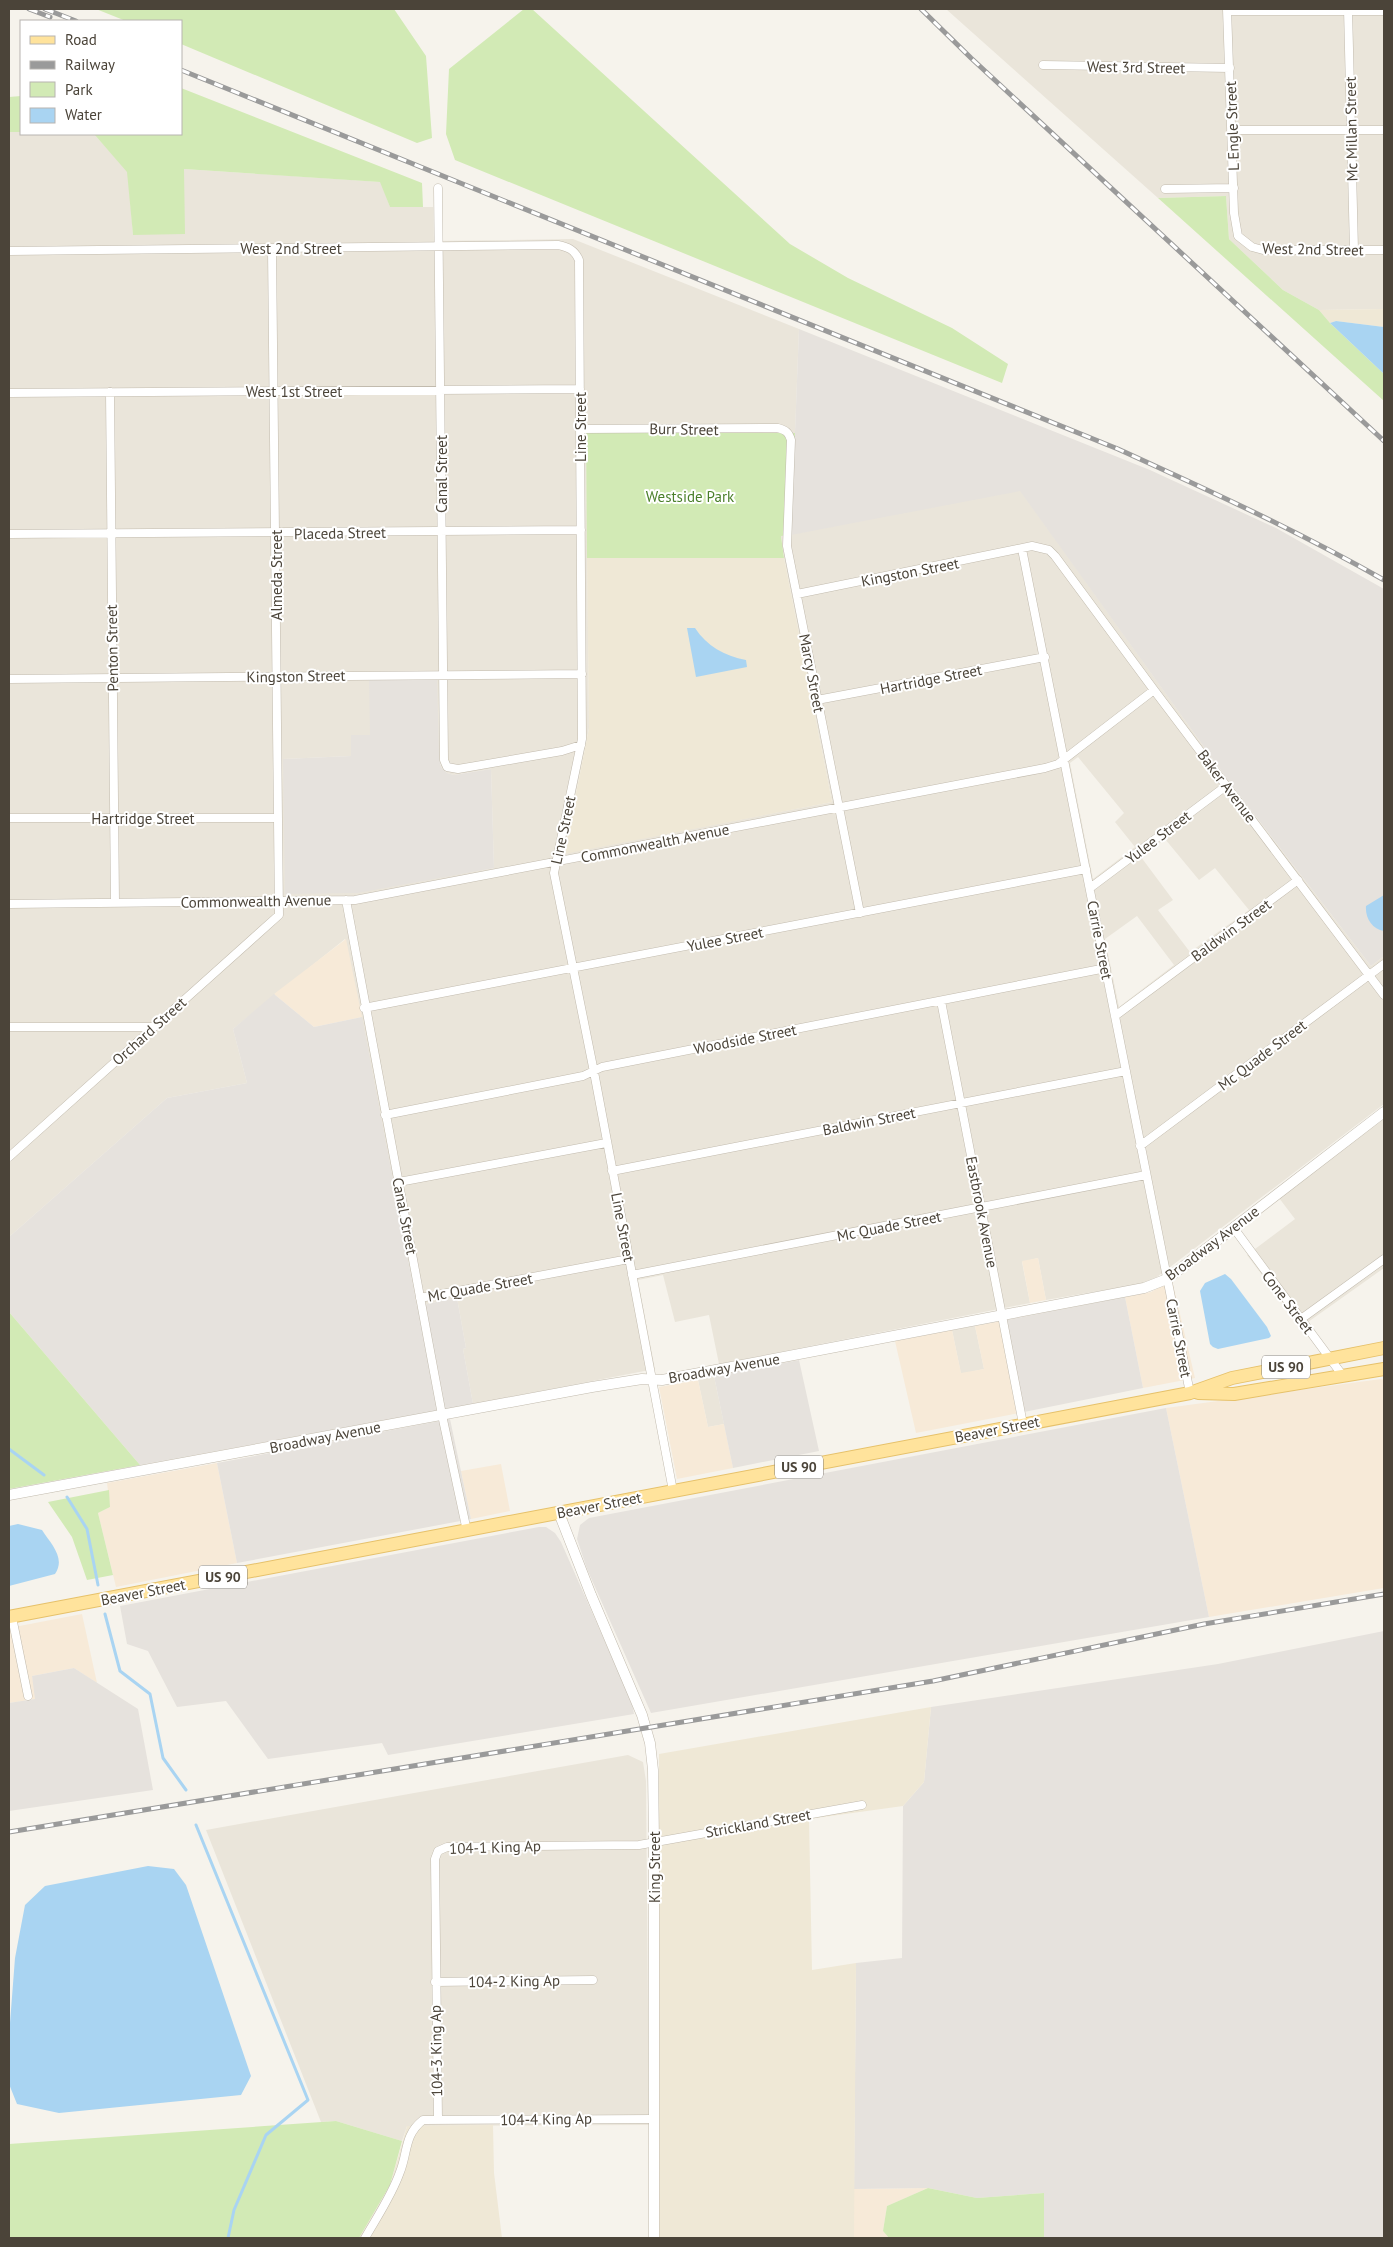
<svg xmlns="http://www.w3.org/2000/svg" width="1393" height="2247" viewBox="0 0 1393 2247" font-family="'PT Sans',sans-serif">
  <rect width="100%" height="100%" fill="#f6f3ec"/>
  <path fill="#eae5da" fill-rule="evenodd" d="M 946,9 L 1384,9 L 1384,309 L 1319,310 L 1283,290 L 1229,239 L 1226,196 L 1158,198 Z
    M 9,132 L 21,132 L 21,134 L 94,134 L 128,172 L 133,235 L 184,169 L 381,182 L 390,207 L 433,207 L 434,241 L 573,239 L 799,329 L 795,433 L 586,433 L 589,728 L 564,853 L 832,802 L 784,558 L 781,536 L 1020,490 L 1230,783 L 1371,966 L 1384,956 L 1384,1104 L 1157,1277 L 1140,1284 L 1046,1300 L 1038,1258 L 1022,1262 L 1030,1303 L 719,1364 L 709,1315 L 675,1322 L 663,1275 L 638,1280 L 655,1369 L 473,1404 L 463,1349 L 466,1348 L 457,1298 L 417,1306 L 345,939 L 233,1029 L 247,1083 L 167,1098 L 9,1237 ZM 370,735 L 439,757 L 441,767 L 447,773 L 454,775 L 491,769 L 494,868 L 449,875 L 283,759 L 351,756 ZM 1078,757 L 1124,813 L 1115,822 L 1135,847 L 1093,879 L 1070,763 ZM 1165,839 L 1199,880 L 1215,868 L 1249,910 L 1190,952 L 1158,910 L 1173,900 L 1141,857 ZM 1137,916 L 1174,965 L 1119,1007 L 1105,939 Z
    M 1384,1119 L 1384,1268 L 1301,1327 L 1247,1255 L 1295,1219 L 1279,1198 Z
    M 975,1326 L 984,1369 L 961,1374 L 952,1330 Z
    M 714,1376 L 724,1424 L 708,1427 L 698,1380 Z
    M 628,1755 L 643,1762 L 646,1781 L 649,2125 L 407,2126 L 402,2141 L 336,2121 L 321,2122 L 206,1830 Z"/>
  <path fill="#f7ead8" d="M 346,939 L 362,1017 L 314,1027 L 274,994 Z
    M 1038,1258 L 1046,1300 L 1030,1303 L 1022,1261 Z
    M 1172,1280 L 1195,1378 L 1143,1388 L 1125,1297 L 1151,1292 Z
    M 1007,1320 L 1024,1412 L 916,1433 L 895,1341 L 952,1330 L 961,1373 L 984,1369 L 975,1326 Z
    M 1381,1379 L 1384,1380 L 1384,1588 L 1209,1617 L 1166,1408 Z
    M 698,1380 L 708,1427 L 724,1424 L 733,1468 L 677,1479 L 659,1387 Z
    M 217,1463 L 237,1563 L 116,1587 L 98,1513 L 110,1507 L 107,1483 Z
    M 501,1464 L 510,1511 L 471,1519 L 461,1471 Z
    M 82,1614 L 97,1683 L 74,1668 L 32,1676 L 36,1699 L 9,1703 L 9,1628 Z
    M 928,2188 L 887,2206 L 883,2231 L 889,2238 L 854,2238 L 854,2189 Z"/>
  <path fill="#e6e2dd" d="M 799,329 L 1150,470 L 1276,528 L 1384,589 L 1384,956 L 1371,966 L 1230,783 L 1020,491 L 791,535 Z
    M 437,679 L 439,757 L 441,767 L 447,773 L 454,775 L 491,769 L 494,868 L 357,893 L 285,894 L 283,759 L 351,756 L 351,735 L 370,735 L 369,680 Z
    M 274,994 L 314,1027 L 362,1017 L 417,1306 L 457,1298 L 466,1348 L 463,1349 L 473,1404 L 140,1465 L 9,1312 L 9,1237 L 167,1098 L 247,1083 L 233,1029 Z
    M 1125,1297 L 1143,1388 L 1024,1412 L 1007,1320 Z
    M 799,1360 L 819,1451 L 733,1468 L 714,1376 Z
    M 1166,1408 L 1209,1617 L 651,1713 L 587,1569 L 577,1539 L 580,1525 L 589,1518 Z
    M 450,1419 L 471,1519 L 237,1563 L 217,1463 Z
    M 539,1527 L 546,1527 L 555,1533 L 561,1542 L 632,1703 L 634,1714 L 388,1755 L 382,1743 L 268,1759 L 226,1701 L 177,1707 L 148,1651 L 127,1644 L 120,1606 Z
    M 1384,1631 L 1384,2238 L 1044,2238 L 1044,2193 L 977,2198 L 928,2188 L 854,2189 L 856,1963 L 902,1958 L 903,1806 L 924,1782 L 931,1707 L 1218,1664 Z
    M 74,1668 L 138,1709 L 153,1790 L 9,1811 L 9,1703 L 35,1699 L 32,1676 Z"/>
  <path fill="#efe8d6" d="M 1384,309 L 1384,327 L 1336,321 L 1330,323 L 1319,310 Z
    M 587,558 L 784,558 L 832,802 L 564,854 L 589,728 Z
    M 931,1707 L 924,1782 L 903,1806 L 809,1819 L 812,1970 L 856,1963 L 854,2238 L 659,2238 L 659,1754 Z
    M 493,2125 L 494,2173 L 502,2238 L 359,2238 L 390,2185 L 407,2126 Z"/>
  <path fill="#d2eab5" d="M 96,9 L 394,9 L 426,56 L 432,138 L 417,143 L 181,44 L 181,21 L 126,21 Z
    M 524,9 L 532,9 L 790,244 L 848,278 L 952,328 L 1008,364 L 1002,383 L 455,160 L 446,134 L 449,69 Z
    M 181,88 L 422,183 L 423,207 L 390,207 L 380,182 L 184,169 L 185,234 L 133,235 L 127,172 L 94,134 L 181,134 Z
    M 21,96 L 21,132 L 9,132 L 9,97 Z
    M 1226,196 L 1229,239 L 1283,290 L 1319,310 L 1330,323 L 1384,374 L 1384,401 L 1158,198 Z
    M 586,433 L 795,433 L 791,535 L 781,536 L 784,558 L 587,558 Z
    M 9,1312 L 140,1465 L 9,1489 Z
    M 109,1490 L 110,1507 L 98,1513 L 113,1575 L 87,1580 L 72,1537 L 48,1502 Z
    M 336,2121 L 402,2141 L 390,2185 L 359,2238 L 9,2238 L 9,2144 Z
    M 928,2188 L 977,2198 L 1044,2193 L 1044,2238 L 889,2238 L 883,2231 L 887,2206 Z"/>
  <path fill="#a9d4f2" d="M 1336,321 L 1384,327 L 1384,374 L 1330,323 Z
    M 687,628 L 695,628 C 707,646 724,656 746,660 L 747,667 L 696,677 Z
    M 1384,895 L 1384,931 C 1372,929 1365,918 1366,906 Z
    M 1225,1274 L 1231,1279 L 1267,1327 L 1271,1336 L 1269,1338 L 1218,1349 L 1213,1347 L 1210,1344 L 1200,1291 L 1205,1283 Z
    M 18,1524 L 42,1530 C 51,1544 66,1558 55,1574 L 9,1586 L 9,1526 Z
    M 148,1866 L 174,1869 L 186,1885 L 251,2076 L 241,2095 L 59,2113 L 17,2104 L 9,2084 L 9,2036 L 15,1958 L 25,1905 L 45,1886 Z"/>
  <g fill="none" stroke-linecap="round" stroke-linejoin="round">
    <path stroke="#a9d4f2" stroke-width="3" d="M 9,1449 L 44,1475
      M 67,1497 L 87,1529 L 98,1585
      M 105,1614 L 120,1671 L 150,1694 L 163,1758 L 186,1790
      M 196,1825 L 308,2100 L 266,2135 L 234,2210 L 228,2238"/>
    <defs>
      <path id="minor" d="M 1227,9 L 1234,213 L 1238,236 L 1252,247 L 1263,250 L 1384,250
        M 1348,9 L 1354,250
        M 1227,11 L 1384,11
        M 1043,65 L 1230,68
        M 1231,130 L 1384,130
        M 438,188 L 444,760 L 447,767 L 458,769 L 562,751 L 581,745
        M 1165,189 L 1234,188
        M 9,251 L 558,245 C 568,247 575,250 579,260 L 582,739 L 554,873 L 594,1072 L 673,1491
        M 110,392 L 115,903
        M 9,393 L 580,389
        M 580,429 L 778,428 C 786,430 789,433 791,440 L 787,546 L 860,913
        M 9,534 L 581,530
        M 1022,549 L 1190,1393
        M 797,594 L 1032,546 L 1049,550 L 1055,556 L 1154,690 L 1384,995
        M 9,679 L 582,674
        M 817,700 L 1045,657
        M 9,818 L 278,818
        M 1090,888 L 1226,786
        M 346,900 L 442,1415 L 467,1531
        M 9,904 L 355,900 L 1045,768 L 1058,764 L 1154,690
        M 941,1001 L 1023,1424
        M 364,1008 L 1086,869
        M 1115,1016 L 1298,880
        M 9,1027 L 153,1027
        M 385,1115 L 583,1076 L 602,1067 L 1106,968
        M 1140,1146 L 1384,964
        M 9,1157 L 279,915 L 272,249
        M 612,1171 L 1126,1071
        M 399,1182 L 606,1143
        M 1233,1227 L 1343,1376
        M 632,1275 L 1146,1175
        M 420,1298 L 629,1259
        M 1301,1319 L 1384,1259
        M 12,1617 L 28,1696
        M 435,1982 L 593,1980
        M 438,2120 L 435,1859 L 438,1851 L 447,1847 L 639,1845 L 862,1805
        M 365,2238 C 377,2217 392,2195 400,2172 C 408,2152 404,2135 423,2120 L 654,2119"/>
      <path id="tertiary" d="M 9,1495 L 592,1387 L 642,1379 L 662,1380 L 721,1369 L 1144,1288 L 1167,1279 L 1384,1112
        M 559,1513 L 591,1595 L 642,1715 L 650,1743 L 653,1770 L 654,1841 L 654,2238"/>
      <path id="primary" d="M 1198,1393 L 1234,1394 L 1384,1369
        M 9,1617 L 1190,1393 L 1232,1378 L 1384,1348"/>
    </defs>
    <use href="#minor" stroke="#c2bbae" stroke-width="9"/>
    <use href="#tertiary" stroke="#c2bbae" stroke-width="11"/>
    <use href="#primary" stroke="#e6c16a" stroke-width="14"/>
    <use href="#minor" stroke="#fff" stroke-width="8"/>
    <use href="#tertiary" stroke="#fff" stroke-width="10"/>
    <use href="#primary" stroke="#ffe39c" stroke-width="12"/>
    <defs>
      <path id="rail" d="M 29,9 L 50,17
        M 45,9 L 76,21
        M 921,9 L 971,58 L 1384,441
        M 181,70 L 1118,449 C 1208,490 1298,531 1384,580
        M 9,1832 L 933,1681 L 1204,1624 L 1384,1594"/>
    </defs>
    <use href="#rail" stroke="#9a9a9a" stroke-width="5"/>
    <use href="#rail" stroke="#fff" stroke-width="3" stroke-dasharray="9" stroke-linecap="butt"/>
  </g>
  <g text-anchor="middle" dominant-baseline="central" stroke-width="4" stroke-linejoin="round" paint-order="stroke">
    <g fill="#fff" stroke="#817c74" stroke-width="1">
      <rect x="1262" y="1355.5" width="48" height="23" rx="4"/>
      <rect x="775" y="1455.5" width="48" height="23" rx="4"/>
      <rect x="199" y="1565.5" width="48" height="23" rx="4"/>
    </g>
    <g font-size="14" font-weight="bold" fill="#4b4439">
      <text x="1286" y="1367">US 90</text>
      <text x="799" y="1467">US 90</text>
      <text x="223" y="1577">US 90</text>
    </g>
    <g font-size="15" fill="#4b4439" stroke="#fff">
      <text transform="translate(1136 67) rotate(1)">West 3rd Street</text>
      <text transform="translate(1232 126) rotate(-92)">L Engle Street</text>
      <text transform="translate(1351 129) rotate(-91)">Mc Millan Street</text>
      <text x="291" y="248">West 2nd Street</text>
      <text transform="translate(1313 249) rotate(1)">West 2nd Street</text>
      <text x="294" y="391">West 1st Street</text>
      <text transform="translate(580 427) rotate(-90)">Line Street</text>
      <text transform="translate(684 429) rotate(1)">Burr Street</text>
      <text transform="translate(441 474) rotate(-90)">Canal Street</text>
      <text transform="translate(340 533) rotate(-1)">Placeda Street</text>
      <text transform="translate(910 572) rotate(-11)">Kingston Street</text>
      <text transform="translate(276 575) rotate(-90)">Almeda Street</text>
      <text transform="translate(112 648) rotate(-91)">Penton Street</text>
      <text transform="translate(812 673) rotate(79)">Marcy Street</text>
      <text transform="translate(296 676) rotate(-1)">Kingston Street</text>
      <text transform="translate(931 679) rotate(-11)">Hartridge Street</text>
      <text transform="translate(1227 786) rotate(53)">Baker Avenue</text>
      <text x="143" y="818">Hartridge Street</text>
      <text transform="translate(563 830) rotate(-78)">Line Street</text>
      <text transform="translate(1158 837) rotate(-37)">Yulee Street</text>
      <text transform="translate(655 843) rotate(-11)">Commonwealth Avenue</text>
      <text transform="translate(256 901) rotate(-1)">Commonwealth Avenue</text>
      <text transform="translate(1231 930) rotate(-36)">Baldwin Street</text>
      <text transform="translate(725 939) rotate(-11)">Yulee Street</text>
      <text transform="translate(1100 940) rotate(79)">Carrie Street</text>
      <text transform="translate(149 1031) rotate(-42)">Orchard Street</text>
      <text transform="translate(745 1039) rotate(-11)">Woodside Street</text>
      <text transform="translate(1262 1055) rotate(-37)">Mc Quade Street</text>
      <text transform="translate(869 1121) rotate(-11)">Baldwin Street</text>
      <text transform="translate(982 1212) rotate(79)">Eastbrook Avenue</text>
      <text transform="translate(405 1216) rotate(79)">Canal Street</text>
      <text transform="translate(889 1226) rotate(-11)">Mc Quade Street</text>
      <text transform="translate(623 1227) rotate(79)">Line Street</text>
      <text transform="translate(1212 1243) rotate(-37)">Broadway Avenue</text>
      <text transform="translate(480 1287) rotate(-10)">Mc Quade Street</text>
      <text transform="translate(1288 1302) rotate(53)">Cone Street</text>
      <text transform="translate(1179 1338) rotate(79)">Carrie Street</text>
      <text transform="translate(724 1368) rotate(-10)">Broadway Avenue</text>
      <text transform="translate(997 1429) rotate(-11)">Beaver Street</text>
      <text transform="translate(325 1437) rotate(-11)">Broadway Avenue</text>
      <text transform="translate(599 1505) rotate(-11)">Beaver Street</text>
      <text transform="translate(143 1592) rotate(-11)">Beaver Street</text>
      <text transform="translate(758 1823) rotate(-10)">Strickland Street</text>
      <text transform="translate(495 1847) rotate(-2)">104-1 King Ap</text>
      <text transform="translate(654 1867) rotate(-90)">King Street</text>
      <text transform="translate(514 1981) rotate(-1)">104-2 King Ap</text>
      <text transform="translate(436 2051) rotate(-91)">104-3 King Ap</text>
      <text transform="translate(546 2119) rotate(-1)">104-4 King Ap</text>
    </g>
    <g font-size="15" fill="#4a7f2a" stroke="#fff">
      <text x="690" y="496">Westside Park</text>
    </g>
  </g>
  <rect width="1393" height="2247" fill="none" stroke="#4b4439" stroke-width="20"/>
  <rect x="20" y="20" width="162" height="115" fill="#ffffff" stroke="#b7b4b0"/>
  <rect x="30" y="36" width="25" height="8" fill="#ffe39c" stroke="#b7b4b0"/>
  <text x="65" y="45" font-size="15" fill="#4b4439">Road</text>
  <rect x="30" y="61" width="25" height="8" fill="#9a9a9a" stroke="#b7b4b0"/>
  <text x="65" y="70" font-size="15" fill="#4b4439">Railway</text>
  <rect x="30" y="82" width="25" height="15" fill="#d2eab5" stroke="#b7b4b0"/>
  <text x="65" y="95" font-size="15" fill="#4b4439">Park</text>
  <rect x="30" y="108" width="25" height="15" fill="#a9d4f2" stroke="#b7b4b0"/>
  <text x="65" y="120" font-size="15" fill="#4b4439">Water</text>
</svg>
